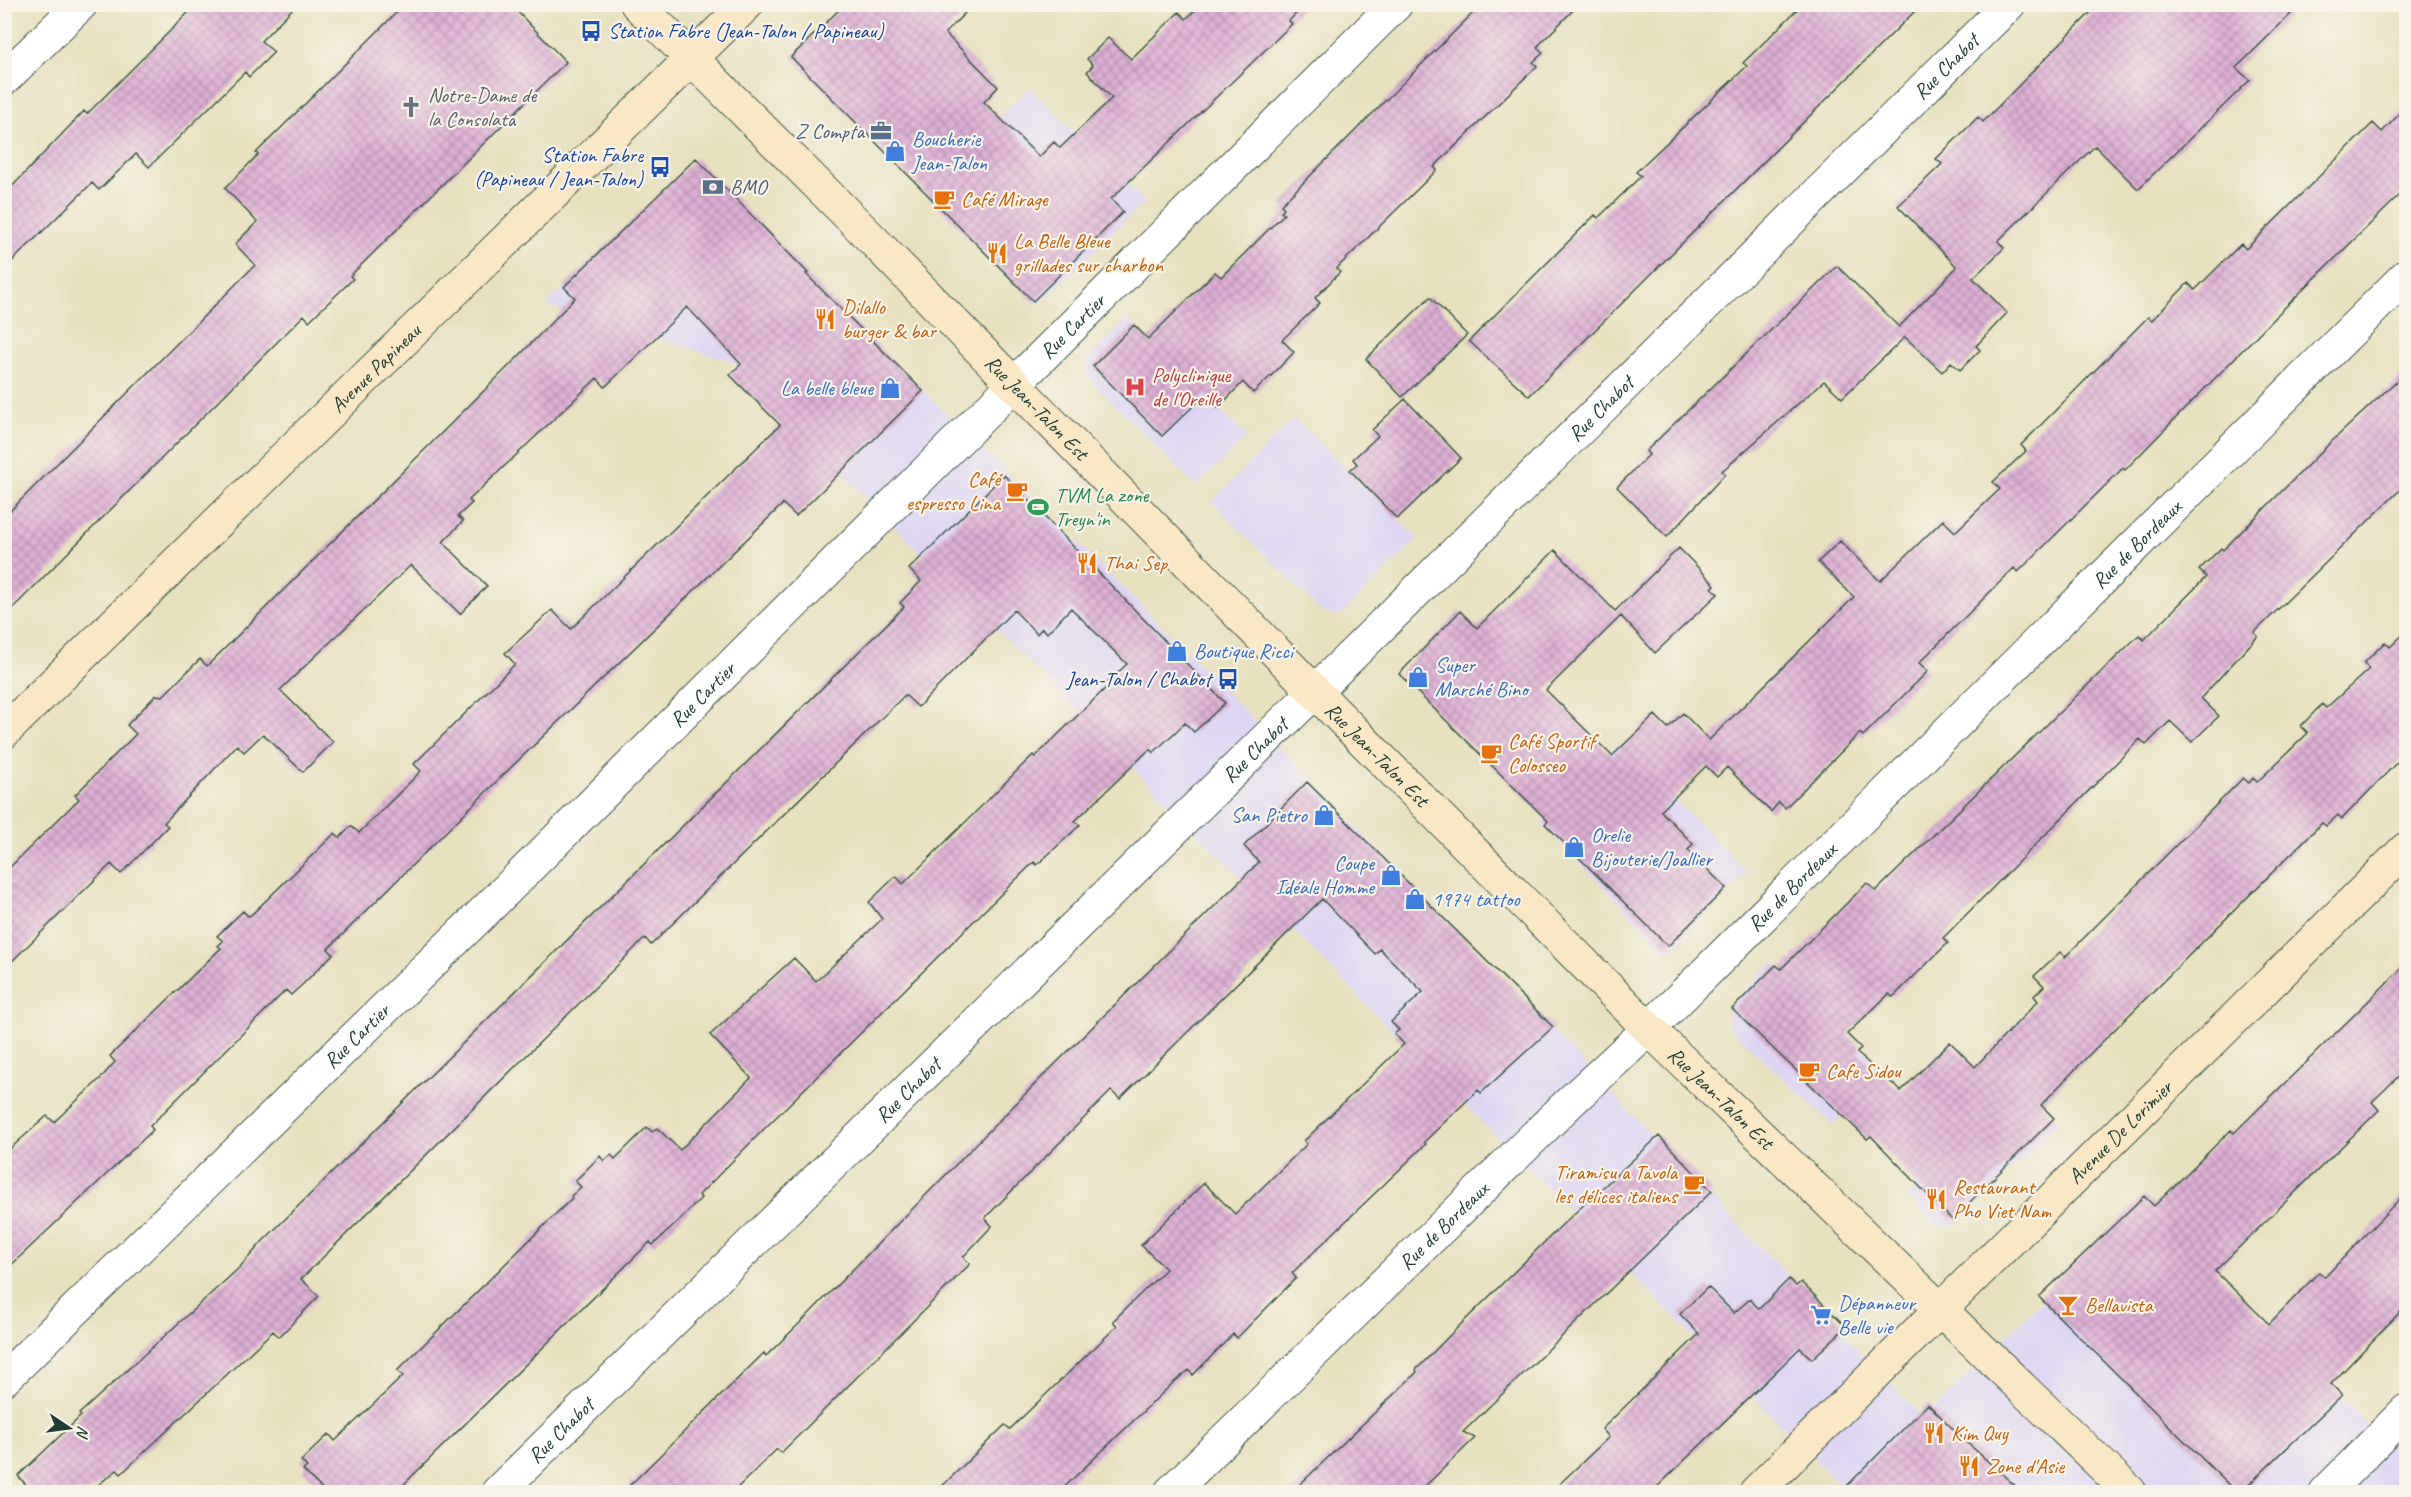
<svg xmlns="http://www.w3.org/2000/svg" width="2411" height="1497" viewBox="0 0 2411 1497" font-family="Caveat,sans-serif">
  <defs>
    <pattern id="building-cross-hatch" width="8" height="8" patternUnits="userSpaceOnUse" patternTransform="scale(1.5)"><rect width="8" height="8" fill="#e0b0d7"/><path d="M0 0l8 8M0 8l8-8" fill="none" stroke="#b590af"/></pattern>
  </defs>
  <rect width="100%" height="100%" fill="#f7f3e8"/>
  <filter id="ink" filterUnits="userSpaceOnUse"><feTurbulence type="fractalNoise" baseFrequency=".0167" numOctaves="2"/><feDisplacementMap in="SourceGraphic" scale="12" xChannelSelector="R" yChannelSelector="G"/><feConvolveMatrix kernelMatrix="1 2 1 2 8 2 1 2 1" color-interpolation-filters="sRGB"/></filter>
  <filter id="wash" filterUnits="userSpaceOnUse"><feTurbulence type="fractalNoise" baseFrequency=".008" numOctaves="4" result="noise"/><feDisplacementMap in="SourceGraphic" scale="24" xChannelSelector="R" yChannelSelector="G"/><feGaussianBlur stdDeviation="1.35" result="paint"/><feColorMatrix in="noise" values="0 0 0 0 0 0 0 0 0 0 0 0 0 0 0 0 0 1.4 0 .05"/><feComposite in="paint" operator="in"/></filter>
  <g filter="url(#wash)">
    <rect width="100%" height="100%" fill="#e8e1be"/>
    <path fill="#ded5f5" d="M 1029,88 L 1145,201 L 1040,303 L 1033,302 L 923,191 Z
      M 695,166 L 1173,637 L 1925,1419 L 2143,1199 L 2406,1463 L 2406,1492 L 1847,1492 L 732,361 L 546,305 Z
      M 1128,319 L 1247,437 L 1196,487 L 1088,377 L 1085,370 L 1090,357 Z
      M 1294,418 L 1418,539 L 1343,613 L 1335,616 L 1321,611 L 1212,502 Z
      M 1618,744 L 1747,872 L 1671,949 L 1665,949 L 1541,823 Z
      M 1773,961 L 1885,1072 L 1833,1125 L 1730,1028 L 1727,1013 L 1731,1005 Z
      M 2019,1085 L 2059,1122 L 1958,1223 L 1950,1227 L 1936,1225 L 1908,1198 L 1918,1184 Z"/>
    <g id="blocks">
      <path fill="url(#building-cross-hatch)" d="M 197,4 L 297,4 L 261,41 L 274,52 L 249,77 L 245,72 L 149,167 L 136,154 L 99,190 L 92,183 L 4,269 L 4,195 L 84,111 L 87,114 Z
        M 405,4 L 510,4 L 566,62 L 350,276 L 353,279 L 309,321 L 304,315 L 4,617 L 4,517 L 255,265 L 235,244 L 257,222 L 225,188 L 258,155 L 256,153 Z
        M 845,4 L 974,4 L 945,33 L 998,87 L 984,102 L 1039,157 L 1054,142 L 1060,148 L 1112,98 L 1087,72 L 1093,65 L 1087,59 L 1108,38 L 1131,59 L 1179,12 L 1186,19 L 1201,4 L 1305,4 L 1289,21 L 1292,24 L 1111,199 L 1123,212 L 1033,301 L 791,57 Z
        M 1482,4 L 1579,4 L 1537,47 L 1543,53 L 1533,62 L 1537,66 L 1434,167 L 1437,170 L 1336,269 L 1340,272 L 1315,298 L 1320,303 L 1282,340 L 1294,352 L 1277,370 L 1253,393 L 1243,382 L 1218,408 L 1205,395 L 1162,436 L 1093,366 L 1134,325 L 1148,339 L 1215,272 L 1221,277 L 1284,214 L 1281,212 L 1284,208 L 1281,205 Z
        M 1803,4 L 1922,4 L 1529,396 L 1469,341 L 1595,215 L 1598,218 L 1641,176 L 1636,172 L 1747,66 L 1743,63 Z
        M 2099,4 L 2301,4 L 2236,68 L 2250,80 L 2138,189 L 2095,146 L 1998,241 L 2004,248 L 1973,278 L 2007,313 L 1976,346 L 1980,350 L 1960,370 L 1951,362 L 1942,372 L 1905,337 L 1842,398 L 1824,381 L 1722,471 L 1725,474 L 1667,537 L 1617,487 L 1649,455 L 1646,451 L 1837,266 L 1899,327 L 1957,267 L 1898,206 L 1942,164 L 1936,159 L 1978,117 L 1983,122 Z
        M 2406,107 L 2406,189 L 2270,322 L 2125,470 L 2123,468 L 2018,572 L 2014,568 L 1919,663 L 1928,671 L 1863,736 L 1860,733 L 1785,808 L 1779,802 L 1771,812 L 1727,767 L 1717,777 L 1706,766 L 1661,811 L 1693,844 L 1688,850 L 1726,888 L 1668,946 L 1545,824 L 1548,821 L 1399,674 L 1460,611 L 1477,628 L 1555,550 L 1615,611 L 1679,548 L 1715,585 L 1712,588 L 1718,594 L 1655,653 L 1621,616 L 1546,690 L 1612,756 L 1655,715 L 1668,728 L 1683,713 L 1709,740 L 1854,597 L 1818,562 L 1840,541 L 1880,581 L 1943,520 L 1955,532 L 2000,489 L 1993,482 L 2026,451 L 2021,445 L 2148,317 L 2152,320 L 2188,283 L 2195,290 L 2241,244 L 2246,249 L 2373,123 L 2382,132 Z
        M 696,158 L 808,273 L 806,274 L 923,391 L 796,516 L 783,504 L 496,782 L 328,949 L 333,954 L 303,984 L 291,995 L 286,990 L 150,1126 L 153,1130 L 4,1272 L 4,1154 L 47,1116 L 54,1122 L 100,1079 L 115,1062 L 110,1056 L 221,948 L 218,946 L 223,941 L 217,936 L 243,911 L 248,916 L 251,915 L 335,833 L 340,838 L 351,826 L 359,833 L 421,771 L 414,764 L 515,664 L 505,653 L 552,610 L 571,629 L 780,425 L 730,375 L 741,364 L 687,307 L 605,387 L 597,378 L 469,500 L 472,503 L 458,516 L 463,521 L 443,542 L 487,586 L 460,614 L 411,565 L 280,690 L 333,742 L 303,772 L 263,734 L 244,752 L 237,745 L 164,823 L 168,826 L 121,874 L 111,864 L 4,969 L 4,873 L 79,799 L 75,795 L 136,734 L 127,725 L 156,695 L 163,696 L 200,659 L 207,666 L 516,359 L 575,298 L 564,287 Z
        M 1430,297 L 1467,335 L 1402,397 L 1366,359 Z
        M 2406,372 L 2406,484 L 2254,633 L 2258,636 L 2201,698 L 2219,716 L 2192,742 L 2170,721 L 2146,745 L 2140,739 L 1943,938 L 1948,943 L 1893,997 L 1889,994 L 1847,1034 L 1861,1048 L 1857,1053 L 1901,1091 L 1950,1042 L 1975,1067 L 2038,1001 L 2034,996 L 2044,986 L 2034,976 L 2060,952 L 2065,957 L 2243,778 L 2249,783 L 2253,778 L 2257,782 L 2308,733 L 2301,726 L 2322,704 L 2326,708 L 2369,669 L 2364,663 L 2385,642 L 2390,647 L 2406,632 L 2406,753 L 2342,819 L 2338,815 L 2326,826 L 2322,823 L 2086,1058 L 2041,1105 L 2054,1118 L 1952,1220 L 1871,1136 L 1867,1139 L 1732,1009 L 1776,965 L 1781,969 L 1867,883 L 1876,891 L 2139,635 L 2144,640 L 2206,577 L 2199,570 L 2221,548 L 2223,550 L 2329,444 Z
        M 1405,399 L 1461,458 L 1397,519 L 1350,470 L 1357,464 L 1353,459 L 1378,436 L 1372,430 Z
        M 1004,475 L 1225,703 L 1194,732 L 1185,723 L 1153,753 L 1150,749 L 1075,821 L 1080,825 L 1037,865 L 1034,862 L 992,903 L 764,1129 L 699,1195 L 701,1198 L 680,1220 L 653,1245 L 650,1242 L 396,1492 L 325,1492 L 303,1470 L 307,1467 L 301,1461 L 329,1434 L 335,1441 L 403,1376 L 397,1371 L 572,1198 L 571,1196 L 581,1187 L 575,1181 L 600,1156 L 604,1161 L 611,1155 L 615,1159 L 647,1127 L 652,1132 L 657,1128 L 680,1150 L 751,1078 L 710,1035 L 794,958 L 816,981 L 825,973 L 882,919 L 869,902 L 896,876 L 903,884 L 1033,755 L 1035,757 L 1110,684 L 1108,682 L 1127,664 L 1071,608 L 1047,633 L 1042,628 L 1037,634 L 1014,610 L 918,707 L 905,695 L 651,945 L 645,938 L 301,1279 L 319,1296 L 279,1337 L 273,1331 L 121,1474 L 117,1470 L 89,1492 L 33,1492 L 18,1476 L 81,1416 L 79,1414 L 239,1268 L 263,1241 L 904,607 L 900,603 L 921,581 L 909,569 Z
        M 1307,782 L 1553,1027 L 1481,1093 L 1478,1090 L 1424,1142 L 1426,1144 L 1292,1273 L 1296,1278 L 1237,1338 L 1233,1334 L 1193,1375 L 1189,1370 L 1173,1383 L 1059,1492 L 936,1492 L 1005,1425 L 1010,1429 L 1117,1326 L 1113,1321 L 1166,1269 L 1141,1245 L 1204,1183 L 1235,1214 L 1307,1144 L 1304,1141 L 1404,1044 L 1394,1034 L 1399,1030 L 1391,1022 L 1423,992 L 1380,949 L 1375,954 L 1322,899 L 1120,1099 L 1111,1091 L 985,1218 L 992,1226 L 963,1257 L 970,1264 L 781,1453 L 777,1449 L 733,1492 L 623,1492 L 764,1353 L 766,1356 L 805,1318 L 1039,1080 L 1259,862 L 1244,846 Z
        M 2406,964 L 2406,1069 L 2372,1102 L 2379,1110 L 2215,1271 L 2269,1324 L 2319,1272 L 2325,1277 L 2406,1192 L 2406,1306 L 2331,1384 L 2342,1395 L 2241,1492 L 2236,1492 L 2039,1297 L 2144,1196 L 2154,1206 L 2231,1130 L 2234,1133 Z
        M 1659,1136 L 1712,1191 L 1463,1432 L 1475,1438 L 1419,1492 L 1292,1492 L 1417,1372 L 1416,1370 L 1452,1333 L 1565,1222 Z
        M 1789,1279 L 1796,1286 L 1801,1282 L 1846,1327 L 1812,1359 L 1800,1348 L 1652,1492 L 1551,1492 L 1609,1437 L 1602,1429 L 1699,1334 L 1680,1314 L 1708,1287 L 1734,1313 L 1750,1299 L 1759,1309 Z
        M 1928,1404 L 1962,1438 L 2022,1492 L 1841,1492 Z"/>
    </g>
  </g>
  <g filter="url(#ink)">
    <use href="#blocks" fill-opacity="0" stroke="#3d5649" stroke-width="1.5"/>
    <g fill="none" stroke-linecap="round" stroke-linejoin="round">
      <defs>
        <g id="street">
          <path d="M 4,79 L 81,4"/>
          <path id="s1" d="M 4,1379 L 491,905 L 1396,4"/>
          <path id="s2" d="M 498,1492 L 1356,651 L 2009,4"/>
          <path id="s3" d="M 1171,1492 L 1570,1102 L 1649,1029 L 2406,276"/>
          <path d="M 2326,1492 L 2406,1411"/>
        </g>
        <g id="secondary">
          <path id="s4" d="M 637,4 L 865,232 L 1315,692 L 1649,1029 L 2130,1492"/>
          <path id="s5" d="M 4,732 L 747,4"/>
          <path id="s6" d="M 1756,1492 L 2406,849"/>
        </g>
      </defs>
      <use href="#street" stroke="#3d5649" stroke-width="35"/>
      <use href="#secondary" stroke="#3d5649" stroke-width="35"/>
      <use href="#street" stroke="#fff" stroke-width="33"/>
      <use href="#secondary" stroke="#fae7c3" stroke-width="33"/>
    </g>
  </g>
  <defs>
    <symbol id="bus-bare" viewBox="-9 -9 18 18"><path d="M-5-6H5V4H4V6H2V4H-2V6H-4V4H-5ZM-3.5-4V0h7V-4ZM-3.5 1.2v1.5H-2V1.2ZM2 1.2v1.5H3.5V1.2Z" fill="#1a4fb4" stroke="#f7f3e8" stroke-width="2.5" paint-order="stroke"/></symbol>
    <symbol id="church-bare" viewBox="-9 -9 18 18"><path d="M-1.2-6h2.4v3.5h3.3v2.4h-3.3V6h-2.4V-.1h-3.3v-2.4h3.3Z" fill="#6b7280" stroke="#f7f3e8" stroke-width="2.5" paint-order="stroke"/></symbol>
    <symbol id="office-bare" viewBox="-9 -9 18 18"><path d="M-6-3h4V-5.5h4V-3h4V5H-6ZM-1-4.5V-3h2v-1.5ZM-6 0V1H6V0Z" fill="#5c6f8a" stroke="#f7f3e8" stroke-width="2.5" paint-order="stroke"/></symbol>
    <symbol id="shop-bare" viewBox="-9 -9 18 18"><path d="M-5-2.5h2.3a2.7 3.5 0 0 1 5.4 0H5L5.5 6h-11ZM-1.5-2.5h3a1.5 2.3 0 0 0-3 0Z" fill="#3f7fe0" stroke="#f7f3e8" stroke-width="2.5" paint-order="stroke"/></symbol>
    <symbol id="bank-bare" viewBox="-9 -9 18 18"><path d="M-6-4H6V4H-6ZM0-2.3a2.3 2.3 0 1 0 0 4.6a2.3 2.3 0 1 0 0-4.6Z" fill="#5c6f8a" stroke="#f7f3e8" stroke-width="2.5" paint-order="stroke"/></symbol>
    <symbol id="cafe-bare" viewBox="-9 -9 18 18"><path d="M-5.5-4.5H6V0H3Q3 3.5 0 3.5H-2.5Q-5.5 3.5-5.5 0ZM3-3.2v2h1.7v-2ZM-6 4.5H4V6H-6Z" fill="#e8710a" stroke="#f7f3e8" stroke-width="2.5" paint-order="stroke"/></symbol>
    <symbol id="restaurant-bare" viewBox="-9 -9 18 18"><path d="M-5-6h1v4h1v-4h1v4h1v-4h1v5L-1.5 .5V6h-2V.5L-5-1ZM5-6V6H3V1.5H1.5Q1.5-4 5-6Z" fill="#e8710a" stroke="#f7f3e8" stroke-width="2.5" paint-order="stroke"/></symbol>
    <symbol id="hospital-bare" viewBox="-9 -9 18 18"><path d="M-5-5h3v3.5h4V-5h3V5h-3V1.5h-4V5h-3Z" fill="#e0444e" stroke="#f7f3e8" stroke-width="2.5" paint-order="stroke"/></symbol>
    <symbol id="stadium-bare" viewBox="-9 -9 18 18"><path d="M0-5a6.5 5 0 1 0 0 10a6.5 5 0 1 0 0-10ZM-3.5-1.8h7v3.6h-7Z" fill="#2e9e5b" stroke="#f7f3e8" stroke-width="2.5" paint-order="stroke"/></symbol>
    <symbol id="bar-bare" viewBox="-9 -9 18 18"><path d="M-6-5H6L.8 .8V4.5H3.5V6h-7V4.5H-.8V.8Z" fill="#e8710a" stroke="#f7f3e8" stroke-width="2.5" paint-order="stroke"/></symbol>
    <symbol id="supermarket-bare" viewBox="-9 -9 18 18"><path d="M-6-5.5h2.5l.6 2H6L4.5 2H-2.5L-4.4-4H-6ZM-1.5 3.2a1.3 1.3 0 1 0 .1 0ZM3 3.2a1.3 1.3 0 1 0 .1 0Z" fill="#3f7fe0" stroke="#f7f3e8" stroke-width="2.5" paint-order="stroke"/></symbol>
  </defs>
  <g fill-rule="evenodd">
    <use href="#bus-bare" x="576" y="16" width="30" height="30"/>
    <use href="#church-bare" x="396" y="92" width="30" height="30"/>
    <use href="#office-bare" x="866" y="116" width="30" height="30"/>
    <use href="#shop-bare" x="880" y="136" width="30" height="30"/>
    <use href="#bus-bare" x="645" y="152" width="30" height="30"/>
    <use href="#bank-bare" x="698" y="172" width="30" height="30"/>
    <use href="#cafe-bare" x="929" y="184" width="30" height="30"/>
    <use href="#restaurant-bare" x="982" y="238" width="30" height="30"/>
    <use href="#restaurant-bare" x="810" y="304" width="30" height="30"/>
    <use href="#hospital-bare" x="1120" y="372" width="30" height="30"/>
    <use href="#shop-bare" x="875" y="373" width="30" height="30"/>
    <use href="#cafe-bare" x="1002" y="476" width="30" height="30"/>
    <use href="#stadium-bare" x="1023" y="492" width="30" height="30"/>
    <use href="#restaurant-bare" x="1072" y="548" width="30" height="30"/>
    <use href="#shop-bare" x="1162" y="636" width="30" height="30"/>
    <use href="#shop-bare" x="1403" y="662" width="30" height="30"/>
    <use href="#bus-bare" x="1213" y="664" width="30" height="30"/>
    <use href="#cafe-bare" x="1476" y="738" width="30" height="30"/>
    <use href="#shop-bare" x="1309" y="800" width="30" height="30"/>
    <use href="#shop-bare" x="1559" y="832" width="30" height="30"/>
    <use href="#shop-bare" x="1376" y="860" width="30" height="30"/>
    <use href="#shop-bare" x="1400" y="884" width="30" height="30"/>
    <use href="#cafe-bare" x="1794" y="1056" width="30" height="30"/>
    <use href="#cafe-bare" x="1679" y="1169" width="30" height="30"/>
    <use href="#restaurant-bare" x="1921" y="1184" width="30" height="30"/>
    <use href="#bar-bare" x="2053" y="1290" width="30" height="30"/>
    <use href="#supermarket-bare" x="1806" y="1300" width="30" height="30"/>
    <use href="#restaurant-bare" x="1919" y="1418" width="30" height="30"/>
    <use href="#restaurant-bare" x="1954" y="1451" width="30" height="30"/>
  </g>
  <g text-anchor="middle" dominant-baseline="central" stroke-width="4.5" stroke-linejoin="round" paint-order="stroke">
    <g font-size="21" fill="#164399" stroke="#f7f3e8" text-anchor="end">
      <text x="608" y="31" text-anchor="start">Station Fabre (Jean-Talon / Papineau)</text>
      <text x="643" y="155">Station Fabre<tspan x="643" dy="24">(Papineau / Jean-Talon)</tspan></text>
      <text x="1211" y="679">Jean-Talon / Chabot</text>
    </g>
    <g font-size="21" fill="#1f3d34" stroke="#f7f3e8">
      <text stroke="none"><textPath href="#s2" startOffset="2032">Rue Chabot</textPath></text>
      <text stroke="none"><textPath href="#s1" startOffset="1500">Rue Cartier</textPath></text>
      <text stroke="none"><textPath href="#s5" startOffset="520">Avenue Papineau</textPath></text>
      <text stroke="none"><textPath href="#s4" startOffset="568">Rue Jean-Talon Est</textPath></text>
      <text stroke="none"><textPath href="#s2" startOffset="1546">Rue Chabot</textPath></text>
      <text stroke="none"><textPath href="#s3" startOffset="1353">Rue de Bordeaux</textPath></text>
      <text stroke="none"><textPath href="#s1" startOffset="978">Rue Cartier</textPath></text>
      <text stroke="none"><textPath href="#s2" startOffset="1060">Rue Chabot</textPath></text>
      <text stroke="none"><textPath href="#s4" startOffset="1054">Rue Jean-Talon Est</textPath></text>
      <text stroke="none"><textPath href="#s3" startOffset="867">Rue de Bordeaux</textPath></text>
      <text stroke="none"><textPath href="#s1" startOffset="492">Rue Cartier</textPath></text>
      <text stroke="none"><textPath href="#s2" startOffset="574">Rue Chabot</textPath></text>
      <text stroke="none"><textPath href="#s4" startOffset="1540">Rue Jean-Talon Est</textPath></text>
      <text stroke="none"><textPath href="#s6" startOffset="512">Avenue De Lorimier</textPath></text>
      <text stroke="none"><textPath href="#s3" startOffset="381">Rue de Bordeaux</textPath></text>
      <text stroke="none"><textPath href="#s2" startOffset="88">Rue Chabot</textPath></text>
    </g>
    <g font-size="21" fill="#5b616d" stroke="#f7f3e8" text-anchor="start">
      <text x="428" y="95">Notre-Dame de<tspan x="428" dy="24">la Consolata</tspan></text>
    </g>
    <g font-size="21" fill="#4e5e75" stroke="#f7f3e8" text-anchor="end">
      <text x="864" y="131">Z Compta</text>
      <text x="730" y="187" text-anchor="start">BMO</text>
    </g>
    <g font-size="21" fill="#366cbe" stroke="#f7f3e8" text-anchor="start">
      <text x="912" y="139">Boucherie<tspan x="912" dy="24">Jean-Talon</tspan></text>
      <text x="873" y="388" text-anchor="end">La belle bleue</text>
      <text x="1194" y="651">Boutique Ricci</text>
      <text x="1435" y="665">Super<tspan x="1435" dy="24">Marché Bino</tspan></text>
      <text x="1307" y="815" text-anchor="end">San Pietro</text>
      <text x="1591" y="835">Orelie<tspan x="1591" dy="24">Bijouterie/Joallier</tspan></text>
      <text x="1374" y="863" text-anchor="end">Coupe<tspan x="1374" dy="24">Idéale Homme</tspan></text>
      <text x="1432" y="899">1974 tattoo</text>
      <text x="1838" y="1303">Dépanneur<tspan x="1838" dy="24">Belle vie</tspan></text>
    </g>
    <g font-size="21" fill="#c56008" stroke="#f7f3e8" text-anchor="start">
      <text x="961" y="199">Café Mirage</text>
      <text x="1014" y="241">La Belle Bleue<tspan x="1014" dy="24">grillades sur charbon</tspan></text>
      <text x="842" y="307">Dilallo<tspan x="842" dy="24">burger &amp; bar</tspan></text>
      <text x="1000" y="479" text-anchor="end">Café<tspan x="1000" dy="24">espresso Lina</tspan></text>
      <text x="1104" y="563">Thai Sep</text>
      <text x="1508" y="741">Café Sportif<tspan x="1508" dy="24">Colosseo</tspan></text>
      <text x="1826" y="1071">Cafe Sidou</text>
      <text x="1677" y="1172" text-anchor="end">Tiramisu a Tavola<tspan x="1677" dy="24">les délices italiens</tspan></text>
      <text x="1953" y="1187">Restaurant<tspan x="1953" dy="24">Pho Viet Nam</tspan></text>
      <text x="2085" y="1305">Bellavista</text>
      <text x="1951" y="1433">Kim Quy</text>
      <text x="1986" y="1466">Zone d'Asie</text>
    </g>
    <g font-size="21" fill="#be3a42" stroke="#f7f3e8" text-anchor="start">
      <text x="1152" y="375">Polyclinique<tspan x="1152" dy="24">de l'Oreille</tspan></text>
    </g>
    <g font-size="21" fill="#27864d" stroke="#f7f3e8" text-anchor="start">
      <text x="1055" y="495">TVM La zone<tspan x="1055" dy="24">Treyn'in</tspan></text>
    </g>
  </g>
  <rect width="2411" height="1497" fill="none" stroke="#f7f3e8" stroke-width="24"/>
  <g transform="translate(69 1428) rotate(103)" stroke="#f7f3e8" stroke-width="4.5" paint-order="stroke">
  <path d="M0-4.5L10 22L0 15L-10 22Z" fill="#1f3d34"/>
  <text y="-9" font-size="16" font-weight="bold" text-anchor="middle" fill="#1f3d34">N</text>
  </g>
</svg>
